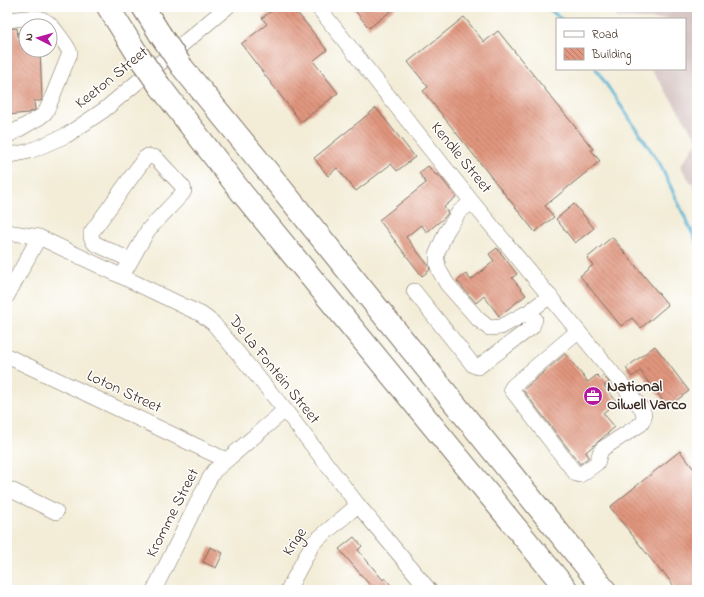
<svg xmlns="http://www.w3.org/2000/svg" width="704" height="597" viewBox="0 0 704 597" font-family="'Indie Flower',sans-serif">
  <defs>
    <pattern id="building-back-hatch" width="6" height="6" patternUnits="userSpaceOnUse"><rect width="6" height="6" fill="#e0957e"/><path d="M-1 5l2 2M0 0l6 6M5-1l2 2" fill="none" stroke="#b77a67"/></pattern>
  </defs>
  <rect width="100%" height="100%" fill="#fff"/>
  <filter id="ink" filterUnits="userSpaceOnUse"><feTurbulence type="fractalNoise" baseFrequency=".025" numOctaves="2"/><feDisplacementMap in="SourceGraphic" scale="8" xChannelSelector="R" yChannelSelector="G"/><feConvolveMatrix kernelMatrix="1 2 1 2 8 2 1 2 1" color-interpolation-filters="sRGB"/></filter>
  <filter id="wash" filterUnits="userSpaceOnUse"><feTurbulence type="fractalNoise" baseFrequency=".012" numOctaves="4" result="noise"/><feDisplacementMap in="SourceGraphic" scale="16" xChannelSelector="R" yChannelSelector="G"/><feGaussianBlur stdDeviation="0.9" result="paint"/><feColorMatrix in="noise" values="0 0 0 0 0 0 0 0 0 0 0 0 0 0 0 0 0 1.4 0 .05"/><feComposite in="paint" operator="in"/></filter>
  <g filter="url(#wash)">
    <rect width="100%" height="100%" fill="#f3edd8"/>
    <path fill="#d1bfbd" d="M 611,7 L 697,7 L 697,139 L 651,69 L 685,69 L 685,19 L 618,19 Z
      M 697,142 L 697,192 L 680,166 Z"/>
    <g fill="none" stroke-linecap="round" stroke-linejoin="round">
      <path stroke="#57b3d5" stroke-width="3" d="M 547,7 L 561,19
        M 596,69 L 660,164 L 697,243"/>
    </g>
    <g id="blocks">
      <path fill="url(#building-back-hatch)" d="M 277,7 L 293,7 L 327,50 L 313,61 L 338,93 L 301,122 L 241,44 L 267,24 L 262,18 Z
        M 352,7 L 396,7 L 369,28 Z
        M 464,17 L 484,42 L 498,31 L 593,149 L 591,150 L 600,161 L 545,206 L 554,217 L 535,232 L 423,91 L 428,87 L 408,62 Z
        M 17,28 L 18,37 L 26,37 L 26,50 L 40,50 L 42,98 L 41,101 L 34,101 L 35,110 L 28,113 L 7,115 L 7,29 Z
        M 376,108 L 415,157 L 397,171 L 391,164 L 356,191 L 337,168 L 328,176 L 314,158 Z
        M 428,166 L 436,175 L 438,174 L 456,197 L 444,207 L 448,213 L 444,218 L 427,232 L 421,225 L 406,237 L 429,266 L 430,270 L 422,276 L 379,220 L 426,183 L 419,173 Z
        M 574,204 L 594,228 L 575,243 L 556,219 Z
        M 612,237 L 668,305 L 641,328 L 632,318 L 621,326 L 580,276 L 593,265 L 587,258 Z
        M 497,248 L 517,274 L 512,278 L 526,295 L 499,316 L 484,296 L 476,303 L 457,281 L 466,274 L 471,280 L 494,261 L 489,254 Z
        M 655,346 L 689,391 L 668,407 L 640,371 L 632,377 L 626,368 Z
        M 565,354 L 588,382 L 597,375 L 600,378 L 603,376 L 609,382 L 604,386 L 617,402 L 603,413 L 615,427 L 586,452 L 589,457 L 580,464 L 523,390 Z
        M 680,451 L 697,473 L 697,590 L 677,590 L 663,572 L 662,573 L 610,507 Z
        M 354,537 L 362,546 L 358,550 L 383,580 L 385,578 L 395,590 L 374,590 L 339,549 Z
        M 210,547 L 223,553 L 216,568 L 203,562 Z"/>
    </g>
  </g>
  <g filter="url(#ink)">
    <use href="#blocks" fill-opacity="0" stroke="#7b6e5f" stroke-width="1"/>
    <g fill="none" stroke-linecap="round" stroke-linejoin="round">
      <defs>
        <path id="minor" d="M 318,7 L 472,202 L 643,410 L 644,418 L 641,424 L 602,449 L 600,453 L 597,463 L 580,475 L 576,474 L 511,389 L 513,386 L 578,331
          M 7,20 C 32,18 42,11 58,34 C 62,40 67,45 70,53 L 49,105 L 45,113 L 40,117 L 7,136
          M 7,156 L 30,151 L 67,135 L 104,110 L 227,7
          M 472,202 L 459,212 L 446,232 L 437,253 L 437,261 L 439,270 L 447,284 L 478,319 L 489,328 L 501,327 L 530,311
          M 7,232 L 39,237 L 190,309 L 201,314 L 213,323 L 285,410 L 358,505 L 429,590
          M 122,276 L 148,230 L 182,194 L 184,191 L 183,187 L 156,158 L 148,156 L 145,158 L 91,233 L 91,237 L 94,243 L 130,260
          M 414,291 L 473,365 L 478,367 L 532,327 L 535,319 L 530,311 L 550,296
          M 7,296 L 39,237
          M 7,356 L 226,460
          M 7,488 L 56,512
          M 154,590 L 208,481 L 214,471 L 285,410
          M 288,590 L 313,543 L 358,505"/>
        <path id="highway" d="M 108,7 L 138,55
          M 143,7 L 160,34
          M 182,67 L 264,167 L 605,590
          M 159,85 L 242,193 L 567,590"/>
      </defs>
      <use href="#minor" stroke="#7b6e5f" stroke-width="16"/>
      <use href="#highway" stroke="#7b6e5f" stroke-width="24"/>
      <use href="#minor" stroke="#fff" stroke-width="15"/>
      <use href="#highway" stroke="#fff" stroke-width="22"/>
      <defs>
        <path id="highway-bridge" d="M 160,34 L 182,67
          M 138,55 L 159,85"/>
      </defs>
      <use href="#highway-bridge" stroke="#7b6e5f" stroke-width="24" stroke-linecap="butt"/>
      <use href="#highway-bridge" stroke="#fff" stroke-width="22"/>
    </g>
  </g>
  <defs>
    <symbol id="office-disc" viewBox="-11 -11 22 22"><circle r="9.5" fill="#b5179e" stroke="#fff"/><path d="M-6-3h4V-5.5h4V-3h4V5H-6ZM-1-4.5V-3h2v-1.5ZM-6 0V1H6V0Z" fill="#fff"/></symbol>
  </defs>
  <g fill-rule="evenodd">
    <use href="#office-disc" x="582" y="385" width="22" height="22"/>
  </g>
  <g text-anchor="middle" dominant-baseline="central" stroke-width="3" stroke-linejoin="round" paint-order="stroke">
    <g font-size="16" fill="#3b2a1e" stroke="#fff">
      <text transform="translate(112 78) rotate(-39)">Keeton Street</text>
      <text transform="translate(461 158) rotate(51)">Kendle Street</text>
      <text transform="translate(274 370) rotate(51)">De La Fontein Street</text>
      <text transform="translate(124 392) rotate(25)">Loton Street</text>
      <text transform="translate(173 513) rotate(-63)">Kromme Street</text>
      <text transform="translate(295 542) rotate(-56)">Krige</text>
    </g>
    <g font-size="16" font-weight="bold" fill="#3b2a1e" stroke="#fff" text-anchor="start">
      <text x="607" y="387">National<tspan x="607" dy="18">Oilwell Varco</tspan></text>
    </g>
  </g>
  <rect width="704" height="597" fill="none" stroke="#fff" stroke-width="24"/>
  <rect x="556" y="18" width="130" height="52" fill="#ffffff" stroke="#b1aaa5"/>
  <rect x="564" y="31" width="20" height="6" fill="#ffffff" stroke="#b1aaa5"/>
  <text x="592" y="38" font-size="12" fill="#3b2a1e">Road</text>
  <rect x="564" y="48" width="20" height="12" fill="url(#building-back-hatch)" stroke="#b1aaa5"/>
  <text x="592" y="58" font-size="12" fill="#3b2a1e">Building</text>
  <g transform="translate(38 38) rotate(276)"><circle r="19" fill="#ffffff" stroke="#b1aaa5"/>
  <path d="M0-3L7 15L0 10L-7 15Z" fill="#b5179e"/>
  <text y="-6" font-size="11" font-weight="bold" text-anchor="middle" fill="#3b2a1e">N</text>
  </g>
</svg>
